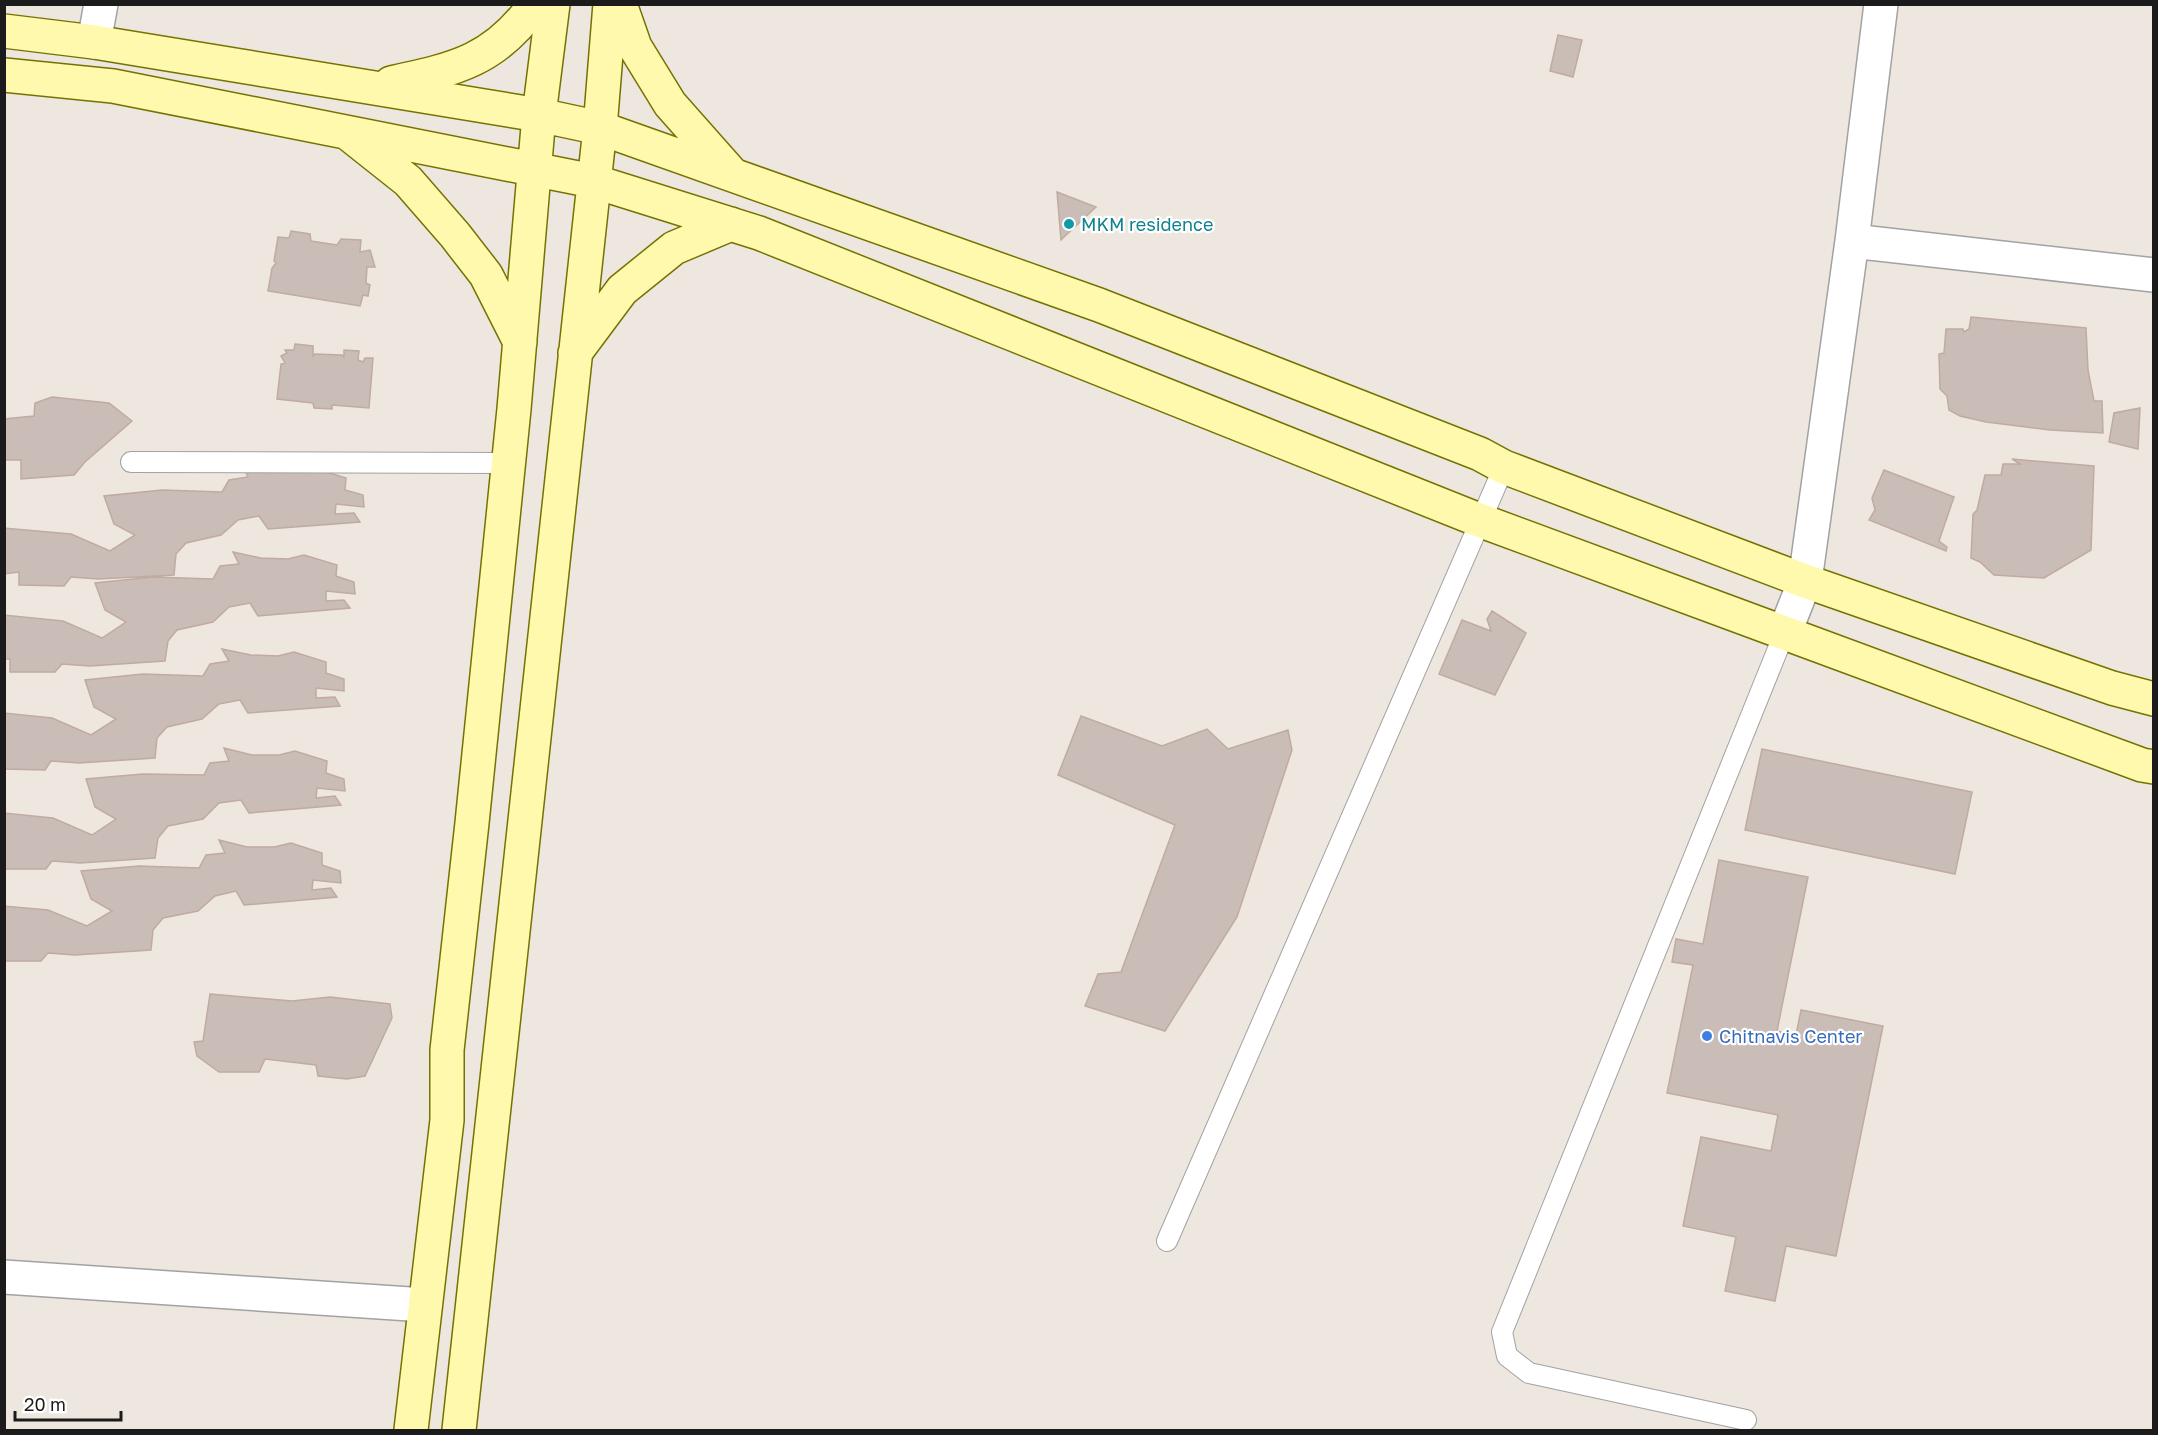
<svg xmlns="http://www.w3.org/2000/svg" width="2158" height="1435" viewBox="0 0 2158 1435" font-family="'Golos Text',sans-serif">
  <rect width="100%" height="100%" fill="#eee7df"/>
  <path fill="#cabcb6" stroke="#c0aba1" stroke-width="1.5" d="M 1558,35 L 1582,40 L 1573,77 L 1550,71 Z
    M 1057,192 L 1096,207 L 1061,240 Z
    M 291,231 L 310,234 L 311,241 L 337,245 L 341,239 L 361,240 L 360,252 L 370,250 L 375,267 L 367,267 L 366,283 L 370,285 L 368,296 L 363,295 L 360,306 L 268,291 L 272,268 L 276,263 L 274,261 L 278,237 L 289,238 Z
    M 1971,317 L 2086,328 L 2088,370 L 2094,401 L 2102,401 L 2103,433 L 2050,430 L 1986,422 L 1960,416 L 1949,410 L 1947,396 L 1940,389 L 1939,354 L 1944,353 L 1946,329 L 1963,329 L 1964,332 L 1969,329 Z
    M 295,344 L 313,346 L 313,356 L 315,354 L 342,355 L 344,357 L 344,350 L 359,351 L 358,360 L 363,362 L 365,358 L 373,358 L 369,408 L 332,405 L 332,409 L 314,408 L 313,403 L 277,399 L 281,364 L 285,363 L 281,356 L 287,353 L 285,350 L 294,350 Z
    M 52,397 L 109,403 L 132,421 L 85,462 L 74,475 L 21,479 L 21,460 L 4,460 L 4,419 L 34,416 L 35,403 Z
    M 2140,408 L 2138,449 L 2109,442 L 2114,413 Z
    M 2012,459 L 2094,466 L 2091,550 L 2044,578 L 1994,575 L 1980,562 L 1971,558 L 1973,514 L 1977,510 L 1985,475 L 2001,475 L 2003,464 L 2020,464 Z
    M 242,465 L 314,468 L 346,478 L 345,490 L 363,495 L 364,507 L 336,504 L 335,514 L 354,513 L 360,522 L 268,529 L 259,516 L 238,520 L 221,535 L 186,543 L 176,554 L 174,575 L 98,579 L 71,577 L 64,586 L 19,585 L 19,572 L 4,574 L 4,528 L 71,534 L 110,551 L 135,535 L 114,524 L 104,496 L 162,490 L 222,492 L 229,480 L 248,477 Z
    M 1884,470 L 1954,497 L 1939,541 L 1947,547 L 1946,551 L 1869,520 L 1875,510 L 1872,498 Z
    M 233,552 L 261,558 L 288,559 L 304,555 L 337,565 L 336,576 L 354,582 L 355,594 L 326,591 L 326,601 L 344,600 L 350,608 L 258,616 L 250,603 L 229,607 L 213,622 L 177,630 L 168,641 L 165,661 L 90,666 L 62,664 L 55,672 L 10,672 L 10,659 L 4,659 L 4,615 L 63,621 L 102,638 L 126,622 L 105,610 L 95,583 L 153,577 L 213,579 L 220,566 L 239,564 Z
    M 1492,611 L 1526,633 L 1495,695 L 1439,674 L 1462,620 L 1491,631 L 1487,619 Z
    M 222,649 L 251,655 L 278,656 L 294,652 L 326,662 L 326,673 L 344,679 L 344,691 L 316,688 L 316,698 L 335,697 L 340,706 L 248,713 L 240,700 L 219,704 L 202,719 L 167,727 L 157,738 L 155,758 L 79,763 L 51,761 L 45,770 L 4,769 L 4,713 L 52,718 L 91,735 L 116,719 L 94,707 L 85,680 L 143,674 L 203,676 L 210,664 L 229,661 Z
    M 1081,716 L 1162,746 L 1207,729 L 1228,749 L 1288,730 L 1292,750 L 1237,917 L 1165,1031 L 1085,1006 L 1098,974 L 1121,972 L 1175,825 L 1058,775 Z
    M 224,748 L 252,755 L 279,755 L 295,751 L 327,761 L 326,773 L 344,779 L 345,791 L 317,788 L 316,798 L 335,796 L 341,805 L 249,813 L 241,800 L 219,803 L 203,819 L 168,826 L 158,838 L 155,858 L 80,863 L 52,861 L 46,869 L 4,869 L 4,813 L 53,818 L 92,835 L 116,819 L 95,807 L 86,779 L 143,774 L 204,775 L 210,763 L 229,761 Z
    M 1762,749 L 1972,792 L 1955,874 L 1745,830 Z
    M 219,840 L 247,847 L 274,847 L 291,843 L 322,853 L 322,865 L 340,871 L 341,883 L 313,880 L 312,890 L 331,888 L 337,897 L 244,905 L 236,891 L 215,896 L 198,911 L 163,918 L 153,930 L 151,950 L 75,955 L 48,953 L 41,961 L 4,961 L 4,906 L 48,910 L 87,926 L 112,911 L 91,899 L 81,871 L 139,866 L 199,868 L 206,855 L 225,853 Z
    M 1719,860 L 1808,877 L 1777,1031 L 1796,1035 L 1801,1010 L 1883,1026 L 1836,1256 L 1786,1246 L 1775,1301 L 1725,1291 L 1736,1237 L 1683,1226 L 1701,1137 L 1771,1151 L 1778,1115 L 1667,1093 L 1693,965 L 1672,962 L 1676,939 L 1703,944 Z
    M 210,994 L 292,1001 L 330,997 L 390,1004 L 392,1018 L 365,1076 L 347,1079 L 318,1076 L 316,1065 L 265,1059 L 259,1072 L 219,1072 L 197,1056 L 194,1042 L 203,1041 Z"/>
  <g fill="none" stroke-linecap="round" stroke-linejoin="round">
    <defs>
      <path id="lane" d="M 131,462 L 508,463
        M 1167,1241 L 1504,467
        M 1746,1420 L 1529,1373 L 1507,1356 L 1502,1332 L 1784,634"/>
      <path id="street" d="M 94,42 L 101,4
        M 1852,241 L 2154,275
        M 1784,634 L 1805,581 L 1852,241 L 1881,4
        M 4,1277 L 425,1305"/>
      <path id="secondary" d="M 620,4 L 635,47 L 670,104 L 732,174
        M 4,31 L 94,42 L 539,115 L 600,128 L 1099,305 L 1480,454 L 1504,467 L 1805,581 L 2112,688 L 2154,699
        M 4,75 L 113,86 L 593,181 L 759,233 L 1479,520 L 2142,765 L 2154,767
        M 391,83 C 455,69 495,61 535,4
        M 350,135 L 408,181 L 455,235 L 486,275 L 520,342
        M 575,353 L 622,290 L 674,248 L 731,224
        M 411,1430 L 447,1120 L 447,1050 L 472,823 L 514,409 L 539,115 L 553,4
        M 459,1430 L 600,128 L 610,4"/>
    </defs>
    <use href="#lane" stroke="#a2a2a2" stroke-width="22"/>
    <use href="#street" stroke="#a2a2a2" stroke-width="36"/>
    <use href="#secondary" stroke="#747300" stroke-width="36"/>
    <use href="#lane" stroke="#fff" stroke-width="20"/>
    <use href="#street" stroke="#fff" stroke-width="33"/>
    <use href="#secondary" stroke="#fef9ad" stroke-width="33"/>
  </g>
  <circle fill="#0f9aa8" stroke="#fff" stroke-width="2" cx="1069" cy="224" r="6"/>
  <circle fill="#3f7fe0" stroke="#fff" stroke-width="2" cx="1707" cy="1036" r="6"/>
  <g text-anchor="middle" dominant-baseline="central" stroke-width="4.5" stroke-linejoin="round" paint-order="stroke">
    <g font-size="18" fill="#0d838f" stroke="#fff" text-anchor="start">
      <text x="1081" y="224">MKM residence</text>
    </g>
    <g font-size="18" fill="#366cbe" stroke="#fff" text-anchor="start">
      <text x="1719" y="1036">Chitnavis Center</text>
    </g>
  </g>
  <rect width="2158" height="1435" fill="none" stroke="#1b1b1b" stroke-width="12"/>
  <path d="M15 1411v9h106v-9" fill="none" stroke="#1b1b1b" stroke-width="3"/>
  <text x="24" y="1411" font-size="18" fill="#1b1b1b" stroke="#ffffff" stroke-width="4.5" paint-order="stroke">20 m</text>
</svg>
